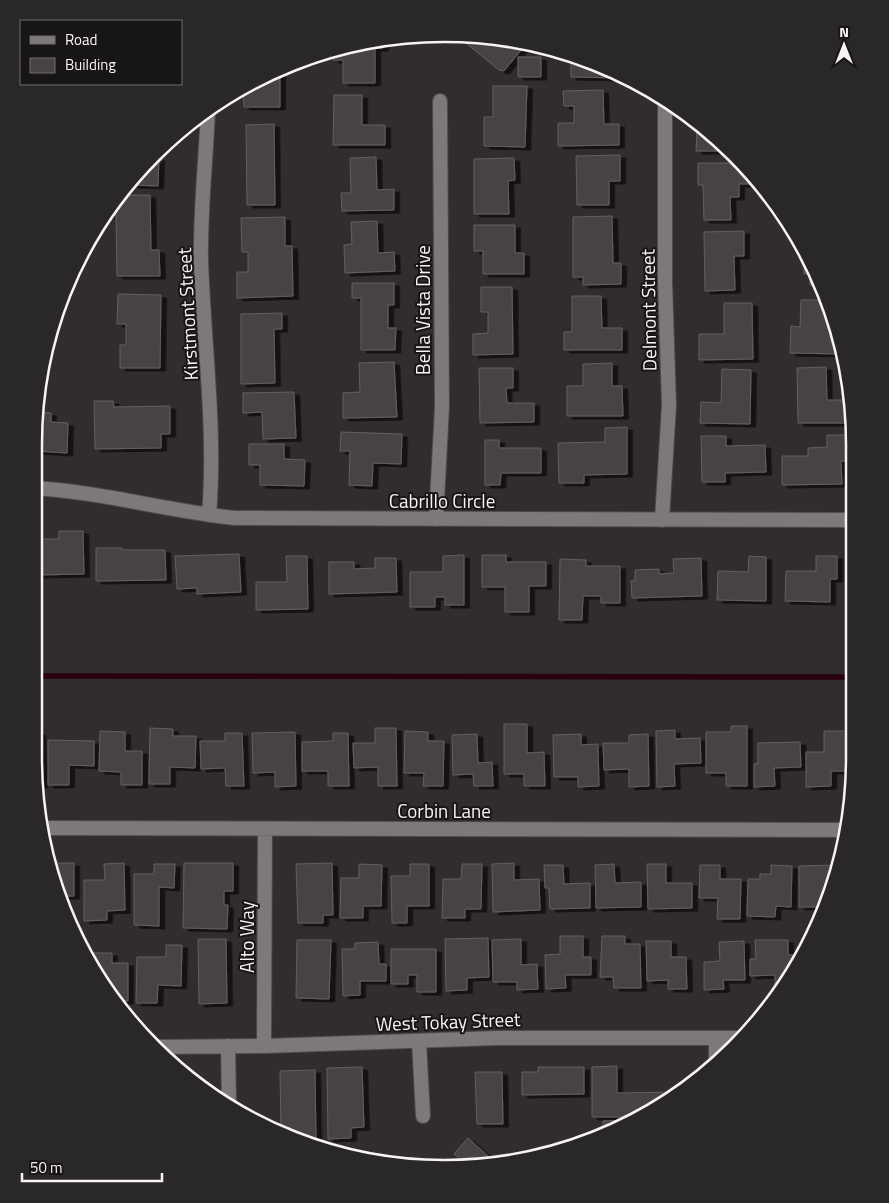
<svg xmlns="http://www.w3.org/2000/svg" width="889" height="1203" viewBox="0 0 889 1203" font-family="'Titillium Web',sans-serif">
  <defs>
    <filter id="shadow"><feDropShadow dx="5.5" dy="3" stdDeviation="0" flood-color="#0009"/></filter>
  </defs>
  <rect width="100%" height="100%" fill="#312c2e"/>
  <g fill="none" stroke-linecap="round" stroke-linejoin="round">
    <path stroke="#290111" stroke-width="5.5" d="M 34,676 L 854,677"/>
  </g>
  <path fill="#494345" stroke="#645f60" filter="url(#shadow)" d="M 418,35 L 431,35 L 431,40 L 385,40 Z
    M 442,35 L 498,37 L 512,40 L 522,49 L 504,71 L 499,70 L 461,39 L 442,39 Z
    M 383,40 L 383,48 L 375,48 L 375,83 L 343,83 L 343,60 L 333,60 L 333,50 Z
    M 518,57 L 541,57 L 541,77 L 518,77 Z
    M 571,58 L 582,58 L 620,75 L 620,78 L 571,77 Z
    M 280,70 L 280,107 L 244,107 L 243,88 L 263,76 Z
    M 493,86 L 527,86 L 525,147 L 484,146 L 484,117 L 493,117 Z
    M 603,90 L 604,124 L 619,124 L 619,145 L 558,146 L 558,123 L 574,123 L 574,106 L 564,106 L 563,91 Z
    M 334,95 L 362,95 L 362,125 L 385,125 L 385,145 L 333,145 Z
    M 274,124 L 275,205 L 247,205 L 246,125 Z
    M 705,129 L 716,136 L 730,151 L 696,151 L 697,130 Z
    M 620,155 L 620,181 L 609,181 L 609,205 L 577,205 L 576,156 Z
    M 159,157 L 158,186 L 132,185 Z
    M 376,157 L 377,190 L 394,189 L 394,210 L 342,211 L 341,193 L 351,193 L 350,158 Z
    M 514,158 L 515,180 L 508,181 L 509,214 L 474,214 L 474,159 Z
    M 698,163 L 741,163 L 754,177 L 754,184 L 739,184 L 739,197 L 730,197 L 731,220 L 704,220 L 703,185 L 698,185 Z
    M 123,195 L 150,195 L 151,250 L 159,250 L 160,276 L 117,276 L 116,215 L 109,215 L 109,210 Z
    M 612,216 L 613,263 L 621,263 L 621,284 L 583,285 L 583,277 L 573,277 L 573,217 Z
    M 285,217 L 285,246 L 292,246 L 293,296 L 237,298 L 237,272 L 248,272 L 248,252 L 242,252 L 241,218 Z
    M 377,221 L 378,253 L 394,252 L 395,271 L 345,273 L 344,245 L 352,244 L 351,222 Z
    M 474,225 L 515,225 L 515,253 L 524,253 L 524,274 L 483,274 L 483,251 L 474,251 Z
    M 744,231 L 744,256 L 734,256 L 735,290 L 705,291 L 704,232 Z
    M 804,252 L 822,285 L 810,285 L 810,274 L 804,274 Z
    M 352,283 L 394,283 L 394,305 L 388,305 L 388,328 L 396,328 L 395,350 L 361,350 L 361,298 L 352,298 Z
    M 481,287 L 512,287 L 513,354 L 473,355 L 473,334 L 488,333 L 488,312 L 481,312 Z
    M 118,294 L 161,295 L 160,368 L 120,368 L 120,345 L 126,345 L 126,324 L 117,324 Z
    M 572,296 L 601,296 L 602,328 L 622,328 L 622,350 L 564,350 L 564,332 L 572,332 Z
    M 801,300 L 827,300 L 830,310 L 830,332 L 836,332 L 842,354 L 790,353 L 791,326 L 800,327 Z
    M 724,303 L 752,303 L 753,359 L 699,360 L 699,334 L 724,334 Z
    M 282,313 L 282,329 L 274,329 L 275,383 L 241,384 L 241,314 Z
    M 394,362 L 397,417 L 343,418 L 343,393 L 360,392 L 359,363 Z
    M 612,363 L 612,386 L 622,386 L 623,416 L 567,416 L 567,386 L 583,386 L 583,364 Z
    M 826,367 L 827,400 L 852,400 L 852,423 L 798,423 L 797,368 Z
    M 479,368 L 513,368 L 513,388 L 506,388 L 507,403 L 534,403 L 534,422 L 480,423 Z
    M 722,369 L 751,370 L 750,424 L 700,423 L 701,402 L 721,403 Z
    M 294,392 L 296,438 L 263,439 L 262,412 L 243,413 L 243,393 Z
    M 94,401 L 113,401 L 114,407 L 170,406 L 170,434 L 161,434 L 161,448 L 95,449 Z
    M 37,404 L 37,412 L 51,413 L 51,422 L 68,423 L 67,453 L 35,451 Z
    M 627,427 L 627,474 L 584,475 L 584,483 L 559,483 L 558,443 L 605,442 L 605,428 Z
    M 341,432 L 402,434 L 401,464 L 373,463 L 372,486 L 349,485 L 350,451 L 340,451 Z
    M 827,435 L 852,435 L 852,461 L 841,461 L 842,484 L 782,485 L 782,456 L 808,456 L 808,448 L 827,447 Z
    M 701,436 L 726,436 L 726,446 L 765,445 L 766,472 L 725,473 L 725,482 L 702,482 Z
    M 485,440 L 499,440 L 499,448 L 541,448 L 541,473 L 501,473 L 500,485 L 485,485 Z
    M 249,444 L 284,444 L 284,459 L 305,460 L 304,486 L 260,485 L 260,465 L 249,465 Z
    M 59,531 L 83,531 L 84,574 L 38,575 L 38,567 L 34,567 L 34,539 L 59,539 Z
    M 96,548 L 122,548 L 122,550 L 165,550 L 166,580 L 96,581 Z
    M 239,554 L 241,592 L 197,594 L 197,588 L 177,589 L 175,556 Z
    M 464,555 L 464,605 L 445,605 L 445,597 L 435,597 L 435,607 L 410,607 L 410,572 L 443,572 L 443,556 Z
    M 482,555 L 506,555 L 506,562 L 546,562 L 546,586 L 529,586 L 529,612 L 505,612 L 505,587 L 482,587 Z
    M 286,556 L 307,556 L 308,609 L 256,610 L 256,582 L 287,582 Z
    M 749,556 L 766,557 L 766,601 L 717,600 L 718,571 L 748,572 Z
    M 816,556 L 837,556 L 837,579 L 830,579 L 830,602 L 785,601 L 786,571 L 816,571 Z
    M 375,558 L 396,558 L 397,592 L 329,594 L 329,562 L 354,562 L 354,569 L 375,568 Z
    M 701,558 L 702,596 L 632,598 L 631,581 L 635,581 L 635,570 L 659,569 L 659,574 L 674,573 L 673,559 Z
    M 560,559 L 586,560 L 586,566 L 620,566 L 620,603 L 601,603 L 601,596 L 583,596 L 582,620 L 559,620 Z
    M 848,579 L 853,579 L 853,608 L 847,608 Z
    M 504,724 L 527,724 L 527,753 L 544,752 L 545,786 L 524,786 L 524,774 L 504,774 Z
    M 731,726 L 747,726 L 747,786 L 726,786 L 726,773 L 706,773 L 706,732 L 731,732 Z
    M 150,728 L 173,729 L 173,736 L 196,736 L 195,768 L 170,767 L 170,784 L 149,784 Z
    M 375,728 L 396,728 L 397,786 L 378,786 L 378,767 L 354,768 L 353,743 L 375,743 Z
    M 675,730 L 675,739 L 700,738 L 701,763 L 674,764 L 675,786 L 657,787 L 656,731 Z
    M 100,731 L 125,732 L 125,751 L 142,751 L 142,785 L 121,785 L 121,772 L 99,771 Z
    M 405,731 L 428,732 L 428,741 L 444,741 L 443,786 L 423,786 L 424,773 L 404,773 Z
    M 824,731 L 849,731 L 850,771 L 831,771 L 831,786 L 806,787 L 806,752 L 824,752 Z
    M 34,732 L 40,732 L 42,785 L 37,785 L 34,758 Z
    M 295,732 L 296,786 L 275,787 L 275,772 L 253,773 L 252,733 Z
    M 225,733 L 242,733 L 244,786 L 226,786 L 225,768 L 201,769 L 200,741 L 225,741 Z
    M 333,733 L 348,733 L 349,786 L 328,786 L 328,771 L 302,771 L 302,742 L 333,741 Z
    M 477,734 L 478,763 L 492,762 L 493,786 L 474,786 L 473,774 L 453,775 L 452,735 Z
    M 581,734 L 581,745 L 598,744 L 599,786 L 578,787 L 578,777 L 554,777 L 553,735 Z
    M 648,734 L 649,786 L 629,787 L 629,769 L 604,770 L 603,743 L 629,743 L 629,735 Z
    M 48,740 L 94,741 L 94,766 L 69,765 L 69,785 L 48,785 Z
    M 800,742 L 801,767 L 774,768 L 775,786 L 754,787 L 754,764 L 758,763 L 758,743 Z
    M 54,863 L 74,863 L 74,896 L 61,896 L 52,876 Z
    M 124,863 L 125,910 L 107,911 L 107,920 L 84,921 L 84,880 L 105,880 L 104,864 Z
    M 184,863 L 233,863 L 233,891 L 224,891 L 224,905 L 228,905 L 227,929 L 183,928 Z
    M 332,863 L 333,915 L 323,915 L 323,923 L 298,923 L 296,864 Z
    M 514,863 L 514,880 L 539,879 L 540,910 L 493,912 L 492,864 Z
    M 154,864 L 175,864 L 174,888 L 159,887 L 159,926 L 134,925 L 134,874 L 154,874 Z
    M 359,864 L 382,865 L 381,906 L 363,906 L 363,918 L 340,918 L 341,878 L 359,878 Z
    M 410,864 L 429,864 L 429,906 L 407,906 L 407,923 L 392,923 L 391,876 L 410,876 Z
    M 462,864 L 482,864 L 481,909 L 465,909 L 465,918 L 442,918 L 443,879 L 461,879 Z
    M 614,864 L 615,883 L 641,882 L 641,907 L 596,908 L 595,865 Z
    M 647,864 L 666,864 L 666,883 L 692,883 L 692,908 L 648,909 Z
    M 544,865 L 563,865 L 564,884 L 590,883 L 590,908 L 550,909 L 549,888 L 545,888 Z
    M 700,865 L 720,865 L 720,879 L 741,879 L 740,919 L 717,919 L 718,898 L 699,898 Z
    M 771,865 L 792,866 L 791,907 L 776,906 L 775,917 L 747,916 L 748,879 L 760,879 L 760,874 L 771,874 Z
    M 839,865 L 834,889 L 823,889 L 824,907 L 799,907 L 799,866 Z
    M 560,936 L 583,936 L 583,957 L 591,957 L 591,975 L 565,975 L 566,988 L 546,989 L 545,955 L 560,954 Z
    M 602,936 L 625,936 L 625,944 L 640,944 L 641,988 L 614,988 L 613,977 L 600,977 Z
    M 488,938 L 489,977 L 467,978 L 467,990 L 446,991 L 445,939 Z
    M 198,939 L 226,939 L 227,1003 L 199,1004 Z
    M 521,939 L 521,965 L 537,964 L 538,989 L 517,990 L 517,982 L 493,982 L 492,940 Z
    M 297,940 L 331,940 L 329,999 L 296,998 Z
    M 755,940 L 788,940 L 788,955 L 794,955 L 794,972 L 782,990 L 775,990 L 775,975 L 750,976 L 750,959 L 756,959 Z
    M 646,941 L 671,941 L 671,957 L 686,957 L 687,989 L 668,989 L 668,980 L 647,981 Z
    M 744,941 L 745,980 L 723,980 L 724,989 L 704,990 L 704,962 L 720,961 L 719,942 Z
    M 378,942 L 379,964 L 386,964 L 386,981 L 360,981 L 360,995 L 343,996 L 342,949 L 355,949 L 355,943 Z
    M 166,945 L 182,945 L 181,986 L 158,985 L 157,1003 L 136,1003 L 137,957 L 166,957 Z
    M 391,949 L 436,949 L 436,992 L 417,992 L 417,975 L 408,975 L 408,984 L 391,984 Z
    M 86,953 L 112,953 L 112,963 L 128,963 L 128,1001 L 117,1001 L 89,964 Z
    M 617,1066 L 617,1093 L 676,1092 L 676,1095 L 638,1117 L 592,1117 L 592,1067 Z
    M 362,1067 L 364,1127 L 351,1128 L 351,1138 L 328,1139 L 327,1068 Z
    M 538,1067 L 584,1067 L 584,1094 L 522,1095 L 522,1072 L 538,1072 Z
    M 315,1070 L 316,1140 L 301,1140 L 293,1137 L 293,1130 L 281,1130 L 280,1071 Z
    M 475,1072 L 502,1072 L 503,1124 L 477,1124 Z
    M 628,1120 L 629,1122 L 603,1137 L 603,1121 Z
    M 468,1138 L 496,1163 L 464,1168 L 467,1164 L 454,1154 Z
    M 373,1153 L 394,1161 L 394,1163 L 370,1162 Z"/>
  <g fill="none" stroke-linecap="round" stroke-linejoin="round">
    <defs>
      <path id="minor" d="M 208,110 C 206,160 200,211 201,261 C 204,347 216,430 209,515
        M 34,488 C 102,492 167,511 235,518 L 853,520
        M 436,519 L 442,407 L 440,101
        M 662,520 L 669,405 L 665,281 L 665,100
        M 43,828 L 846,830
        M 419,1041 L 423,1116
        M 228,1046 L 229,1103
        M 264,1046 L 265,829
        M 152,1047 L 264,1046 L 497,1038 L 744,1038
        M 716,1064 L 716,1038"/>
    </defs>
    <use href="#minor" stroke="#4e4a4b" stroke-width="16"/>
    <use href="#minor" stroke="#7e787a" stroke-width="14"/>
  </g>
  <g text-anchor="middle" dominant-baseline="central" stroke-width="4" stroke-linejoin="round" paint-order="stroke">
    <g font-size="19" fill="#f7f3f4" stroke="#181516">
      <text transform="translate(422 310) rotate(-90)">Bella Vista Drive</text>
      <text transform="translate(648 310) rotate(-91)">Delmont Street</text>
      <text transform="translate(187 314) rotate(-93)">Kirstmont Street</text>
      <text x="442" y="500">Cabrillo Circle</text>
      <text x="444" y="810">Corbin Lane</text>
      <text transform="translate(246 937) rotate(-90)">Alto Way</text>
      <text transform="translate(448 1021) rotate(-2)">West Tokay Street</text>
    </g>
  </g>
  <path d="M0 0H889V1203H0ZM444 42H444A402 402 0 0 1 846 444V758A402 402 0 0 1 444 1160H444A402 402 0 0 1 42 758V444A402 402 0 0 1 444 42Z" fill="#2a2728" fill-rule="evenodd"/>
  <path fill="none" stroke="#f7f3f4" stroke-width="2.5" d="M444 42H444A402 402 0 0 1 846 444V758A402 402 0 0 1 444 1160H444A402 402 0 0 1 42 758V444A402 402 0 0 1 444 42Z"/>
  <rect x="20" y="20" width="162" height="65" fill="#181516" stroke="#716e6f"/>
  <rect x="30" y="36" width="25" height="8" fill="#7e787a" stroke="#716e6f"/>
  <text x="65" y="45" font-size="15" fill="#f7f3f4">Road</text>
  <rect x="30" y="58" width="25" height="15" fill="#494345" stroke="#716e6f"/>
  <text x="65" y="70" font-size="15" fill="#f7f3f4">Building</text>
  <g transform="translate(844 45)" stroke="#181516" stroke-width="4" paint-order="stroke">
  <path d="M0-4L9 19L0 12L-9 19Z" fill="#f7f3f4"/>
  <text y="-8" font-size="14" font-weight="bold" text-anchor="middle" fill="#f7f3f4">N</text>
  </g>
  <path d="M22 1173v8h140v-8" fill="none" stroke="#f7f3f4" stroke-width="2.5"/>
  <text x="30" y="1173" font-size="15" fill="#f7f3f4" stroke="#181516" stroke-width="4" paint-order="stroke">50 m</text>
</svg>
